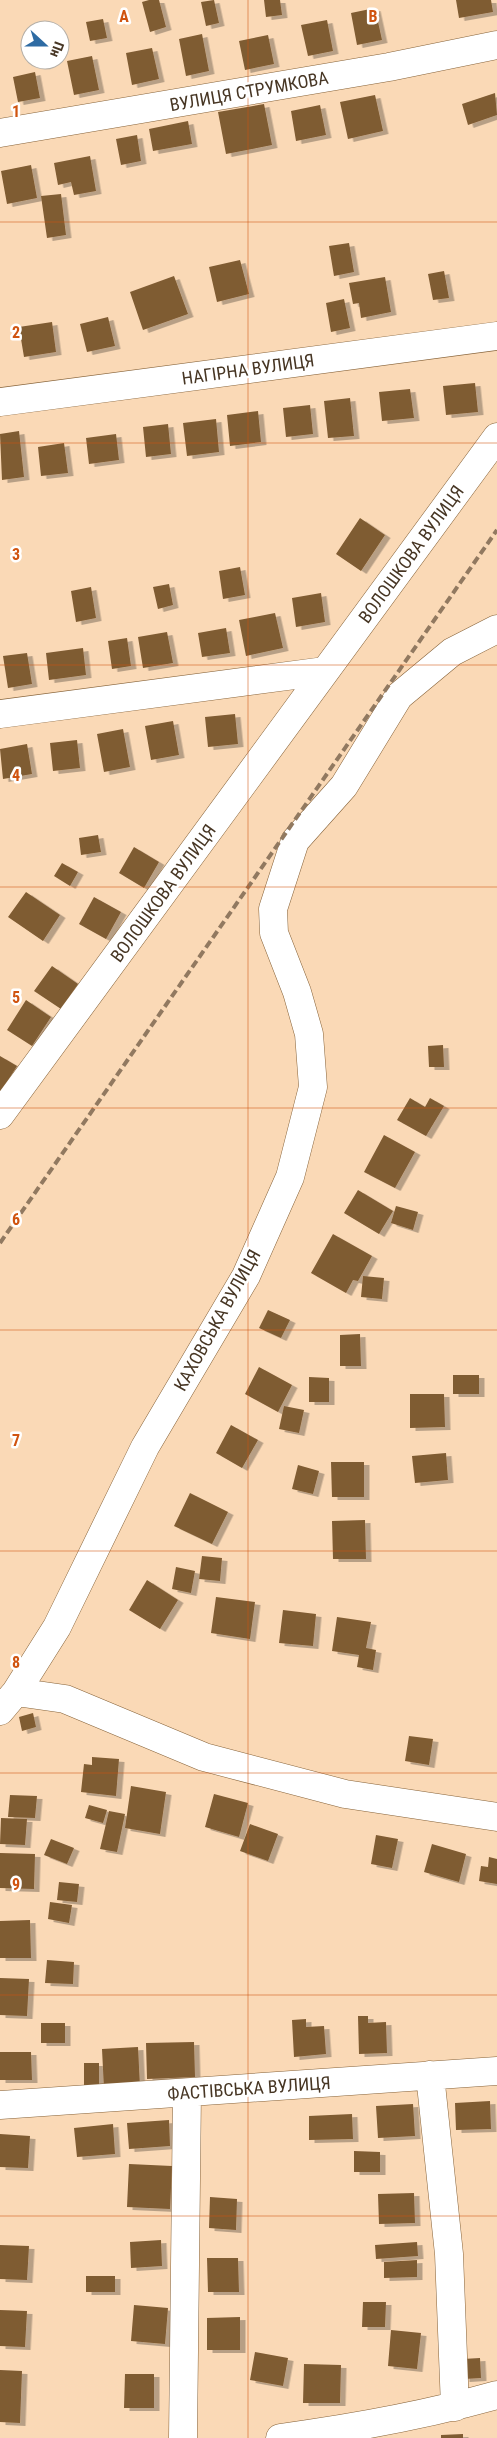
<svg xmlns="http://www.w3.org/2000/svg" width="497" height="2438" viewBox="0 0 497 2438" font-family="'Roboto Condensed',sans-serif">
  <defs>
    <filter id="shadow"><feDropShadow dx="5.5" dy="3" stdDeviation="0" flood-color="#0004"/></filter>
  </defs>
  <rect width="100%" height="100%" fill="#fad9b6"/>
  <path fill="#7f5b32" filter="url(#shadow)" d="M 149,0 L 159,0 L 166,27 L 150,32 L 142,2 Z
    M 214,0 L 219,23 L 206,26 L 201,2 Z
    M 264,0 L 280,0 L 282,15 L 266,17 Z
    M 456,0 L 491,0 L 493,12 L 459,18 Z
    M 375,8 L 382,40 L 357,45 L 351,13 Z
    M 103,19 L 107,38 L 90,41 L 86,22 Z
    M 327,20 L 333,51 L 308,56 L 301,25 Z
    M 202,34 L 209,71 L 186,76 L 179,39 Z
    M 268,35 L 274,64 L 245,70 L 239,41 Z
    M 152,48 L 159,79 L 132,85 L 126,53 Z
    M 92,56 L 99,90 L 74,95 L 67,61 Z
    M 35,72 L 40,98 L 18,102 L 13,77 Z
    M 495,93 L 497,115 L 468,125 L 462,104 Z
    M 375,95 L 383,131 L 348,139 L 340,102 Z
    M 264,104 L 272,145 L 226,154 L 218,112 Z
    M 320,105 L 326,135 L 296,141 L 291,111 Z
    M 188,121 L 192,144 L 153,151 L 149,129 Z
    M 137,135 L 141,161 L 121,165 L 116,139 Z
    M 90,156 L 96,191 L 74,195 L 71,182 L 58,185 L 54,163 Z
    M 31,165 L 37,198 L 7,204 L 1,171 Z
    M 61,194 L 66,235 L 47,238 L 41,196 Z
    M 349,243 L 354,272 L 334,276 L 329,246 Z
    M 240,260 L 249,294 L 217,302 L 209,267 Z
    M 444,271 L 449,298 L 433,300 L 428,274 Z
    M 174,276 L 188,314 L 143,330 L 130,292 Z
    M 385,277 L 391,312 L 361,318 L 359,303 L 353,304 L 349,283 Z
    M 344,299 L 350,328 L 331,332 L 326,303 Z
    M 108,317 L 115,346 L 87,352 L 80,324 Z
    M 52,322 L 56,352 L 24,357 L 19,327 Z
    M 475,383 L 478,412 L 446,415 L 443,386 Z
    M 410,389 L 414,418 L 382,421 L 379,392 Z
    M 350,398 L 354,436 L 328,438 L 324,401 Z
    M 310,405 L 313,434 L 286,437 L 283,408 Z
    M 258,411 L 261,442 L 230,446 L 227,415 Z
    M 216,419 L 219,452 L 187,456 L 183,423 Z
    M 168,424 L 171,454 L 146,457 L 143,427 Z
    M 19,431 L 24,477 L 2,480 L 0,434 Z
    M 116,434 L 119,460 L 89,464 L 86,438 Z
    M 64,443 L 68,473 L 41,476 L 38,447 Z
    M 360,518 L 385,535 L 361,571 L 336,554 Z
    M 240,567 L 245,595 L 223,599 L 219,571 Z
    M 169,584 L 173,605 L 158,609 L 153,587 Z
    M 91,587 L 96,618 L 76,622 L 71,591 Z
    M 321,593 L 325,622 L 296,627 L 292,598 Z
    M 275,613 L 283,648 L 246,656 L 239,620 Z
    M 226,628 L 230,653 L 202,657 L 198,633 Z
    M 167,632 L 173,663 L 143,668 L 138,637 Z
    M 127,638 L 131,666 L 112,669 L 108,641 Z
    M 83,648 L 86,675 L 49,680 L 46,653 Z
    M 27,653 L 32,684 L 8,688 L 3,656 Z
    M 235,714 L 238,744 L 208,747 L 205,717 Z
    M 173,721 L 179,755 L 151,760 L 145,726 Z
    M 123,729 L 130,767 L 104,772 L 97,734 Z
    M 77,740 L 80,768 L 53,771 L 50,743 Z
    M 27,744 L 32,774 L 3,779 L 0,749 Z
    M 98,835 L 101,852 L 81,855 L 79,838 Z
    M 134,847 L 159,862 L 144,888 L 119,873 Z
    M 62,863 L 78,872 L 70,886 L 54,876 Z
    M 26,892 L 60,915 L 43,941 L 8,917 Z
    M 94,897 L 121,912 L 106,939 L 79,924 Z
    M 52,966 L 78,984 L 61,1009 L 34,991 Z
    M 26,1000 L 51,1017 L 32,1046 L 7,1030 Z
    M 443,1045 L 444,1067 L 429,1067 L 428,1046 Z
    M 0,1056 L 17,1066 L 0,1093 Z
    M 410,1098 L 425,1107 L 430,1098 L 444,1106 L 426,1136 L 397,1120 Z
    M 384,1135 L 415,1152 L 395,1188 L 364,1172 Z
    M 358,1190 L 393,1211 L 379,1234 L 344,1213 Z
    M 396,1206 L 418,1212 L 413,1230 L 391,1223 Z
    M 333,1234 L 372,1256 L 358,1281 L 353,1280 L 346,1293 L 311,1273 Z
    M 363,1276 L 384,1278 L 382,1299 L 361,1297 Z
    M 268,1310 L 290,1320 L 281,1338 L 259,1328 Z
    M 360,1334 L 361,1366 L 340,1366 L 340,1335 Z
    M 259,1367 L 292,1385 L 278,1412 L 245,1394 Z
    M 453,1375 L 479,1375 L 479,1394 L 453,1394 Z
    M 309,1377 L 329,1378 L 329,1402 L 309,1402 Z
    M 410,1394 L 444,1394 L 445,1427 L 410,1428 Z
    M 284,1406 L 304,1410 L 299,1433 L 279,1429 Z
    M 231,1425 L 258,1440 L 242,1468 L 216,1453 Z
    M 446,1453 L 448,1480 L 415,1483 L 412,1456 Z
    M 331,1462 L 364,1462 L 364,1497 L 332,1497 Z
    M 298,1465 L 319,1471 L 313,1494 L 292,1489 Z
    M 190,1493 L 228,1512 L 212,1544 L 174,1526 Z
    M 365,1520 L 366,1559 L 333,1559 L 332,1521 Z
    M 202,1556 L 222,1558 L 220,1581 L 199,1579 Z
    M 176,1567 L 195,1571 L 191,1593 L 172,1589 Z
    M 147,1580 L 178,1600 L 160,1629 L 129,1610 Z
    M 216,1597 L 255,1602 L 250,1639 L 211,1633 Z
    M 283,1610 L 316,1614 L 313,1646 L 279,1643 Z
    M 337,1617 L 371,1622 L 366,1648 L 376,1650 L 373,1670 L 357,1667 L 359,1655 L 332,1651 Z
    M 33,1713 L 36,1727 L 22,1731 L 19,1717 Z
    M 409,1736 L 433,1739 L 429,1765 L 405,1761 Z
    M 92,1757 L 119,1759 L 116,1796 L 81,1792 L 84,1764 L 92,1765 Z
    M 131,1786 L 166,1792 L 160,1834 L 125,1828 Z
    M 214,1794 L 248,1803 L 239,1837 L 205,1827 Z
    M 10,1795 L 37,1796 L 35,1818 L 8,1817 Z
    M 89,1805 L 107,1810 L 103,1823 L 85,1818 Z
    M 109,1811 L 125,1814 L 117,1852 L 100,1849 Z
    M 1,1818 L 27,1819 L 25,1845 L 0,1844 Z
    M 250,1824 L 278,1834 L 268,1861 L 240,1851 Z
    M 376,1835 L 398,1839 L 392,1868 L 371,1864 Z
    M 51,1839 L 74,1848 L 67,1864 L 44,1855 Z
    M 432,1844 L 466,1854 L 459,1882 L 424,1872 Z
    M 0,1853 L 35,1854 L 34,1889 L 0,1888 Z
    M 489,1857 L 497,1859 L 497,1884 L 479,1881 L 481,1866 L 488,1867 Z
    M 59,1882 L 79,1884 L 77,1902 L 57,1900 Z
    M 50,1902 L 72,1905 L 69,1923 L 48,1919 Z
    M 30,1920 L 31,1958 L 0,1958 L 0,1921 Z
    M 47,1960 L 74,1962 L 73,1984 L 45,1983 Z
    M 0,1978 L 29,1979 L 27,2016 L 0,2015 Z
    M 358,2016 L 368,2016 L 368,2023 L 386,2022 L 387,2053 L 359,2054 Z
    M 306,2019 L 306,2027 L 324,2026 L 326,2054 L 294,2057 L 292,2020 Z
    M 41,2023 L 65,2023 L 65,2043 L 41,2043 Z
    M 194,2042 L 195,2077 L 147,2079 L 146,2043 Z
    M 138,2047 L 140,2087 L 104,2089 L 102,2049 Z
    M 0,2052 L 31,2052 L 32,2080 L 0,2080 Z
    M 84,2063 L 99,2063 L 99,2089 L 84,2089 Z
    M 490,2101 L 491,2129 L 456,2130 L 455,2103 Z
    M 413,2104 L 415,2136 L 378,2138 L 376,2106 Z
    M 352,2114 L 353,2139 L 309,2140 L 309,2116 Z
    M 169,2120 L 170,2146 L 129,2149 L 127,2123 Z
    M 113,2124 L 115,2154 L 77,2157 L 74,2128 Z
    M 0,2134 L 30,2136 L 28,2168 L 0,2167 Z
    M 354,2151 L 380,2152 L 380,2172 L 354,2172 Z
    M 129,2164 L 172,2166 L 170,2209 L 127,2207 Z
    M 414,2193 L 415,2223 L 379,2224 L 378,2194 Z
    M 210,2197 L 237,2199 L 236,2230 L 209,2228 Z
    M 161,2240 L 162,2266 L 131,2268 L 130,2242 Z
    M 417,2242 L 418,2256 L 376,2259 L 375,2245 Z
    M 0,2245 L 29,2246 L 27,2280 L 0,2279 Z
    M 207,2258 L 238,2258 L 239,2292 L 208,2292 Z
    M 417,2260 L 417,2277 L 384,2278 L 384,2262 Z
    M 86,2276 L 115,2276 L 115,2292 L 86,2292 Z
    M 363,2302 L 386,2302 L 385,2327 L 362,2327 Z
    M 134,2305 L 168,2308 L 165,2344 L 131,2341 Z
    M 0,2310 L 27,2311 L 25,2347 L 0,2346 Z
    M 240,2317 L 240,2350 L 207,2350 L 207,2318 Z
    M 391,2330 L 421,2333 L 417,2369 L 388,2366 Z
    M 255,2352 L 288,2358 L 283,2386 L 250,2380 Z
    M 480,2358 L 481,2378 L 464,2379 L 463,2359 Z
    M 304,2364 L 341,2365 L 340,2403 L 303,2403 Z
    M 0,2370 L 22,2371 L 20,2423 L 0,2422 Z
    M 125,2374 L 154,2374 L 154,2408 L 124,2408 Z
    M 463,2434 L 463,2438 L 441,2438 L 441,2435 Z"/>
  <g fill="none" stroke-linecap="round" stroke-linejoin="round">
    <defs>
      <path id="minor" d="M 0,133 L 389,67 L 497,45
        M 0,402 L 497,336
        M 0,714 L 325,671
        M 0,1115 L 497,437
        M 16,1692 L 65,1699 L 204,1757 L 345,1794 L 497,1817
        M 0,1711 L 16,1692 L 57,1627 L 145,1447 L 246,1276 L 290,1177 L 313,1087 L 309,1034 L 297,992 L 274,933 L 273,909 L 295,841 L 344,786 L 399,696 L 452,652 L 497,629
        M 430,2075 L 449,2254 L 455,2407
        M 0,2105 L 497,2071
        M 183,2438 L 187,2093
        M 280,2438 C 354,2428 426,2415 497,2395"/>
    </defs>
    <use href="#minor" stroke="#876339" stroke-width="29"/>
    <use href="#minor" stroke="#fff" stroke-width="28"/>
    <path stroke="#917960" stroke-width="4" stroke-dasharray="8 4" stroke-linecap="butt" d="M 0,1243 L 497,530"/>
  </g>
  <path fill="none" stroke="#d05410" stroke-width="1" stroke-opacity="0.55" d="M 248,0 L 248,2438M 0,222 L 497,222M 0,443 L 497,443M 0,665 L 497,665M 0,887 L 497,887M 0,1108 L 497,1108M 0,1330 L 497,1330M 0,1551 L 497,1551M 0,1773 L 497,1773M 0,1995 L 497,1995M 0,2216 L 497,2216"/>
  <g text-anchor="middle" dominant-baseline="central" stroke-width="5" stroke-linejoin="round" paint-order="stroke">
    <g font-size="18" fill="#473624" stroke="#fff">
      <text transform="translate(249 91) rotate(-10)">ВУЛИЦЯ СТРУМКОВА</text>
      <text transform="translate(248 369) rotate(-8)">НАГІРНА ВУЛИЦЯ</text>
      <text transform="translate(411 554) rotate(-54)">ВОЛОШКОВА ВУЛИЦЯ</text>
      <text transform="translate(163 893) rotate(-54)">ВОЛОШКОВА ВУЛИЦЯ</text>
      <text transform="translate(217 1320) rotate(-61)">КАХОВСЬКА ВУЛИЦЯ</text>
      <text transform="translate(249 2088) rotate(-4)">ФАСТІВСЬКА ВУЛИЦЯ</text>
    </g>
  </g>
  <g font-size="16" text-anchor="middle" font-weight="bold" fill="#d05410" stroke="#fff" stroke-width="5" stroke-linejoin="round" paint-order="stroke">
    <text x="124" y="22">A</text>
    <text x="373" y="22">B</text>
    <text x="16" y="117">1</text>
    <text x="16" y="338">2</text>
    <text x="16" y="560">3</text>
    <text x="16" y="781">4</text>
    <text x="16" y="1003">5</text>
    <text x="16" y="1225">6</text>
    <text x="16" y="1446">7</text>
    <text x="16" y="1668">8</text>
    <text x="16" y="1890">9</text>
  </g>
  <g transform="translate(45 45) rotate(111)"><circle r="24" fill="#ffffff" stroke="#b5afa7"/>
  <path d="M0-4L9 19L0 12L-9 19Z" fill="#2e6ba3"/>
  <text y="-8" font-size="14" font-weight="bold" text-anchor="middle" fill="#473624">Пн</text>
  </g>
</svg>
